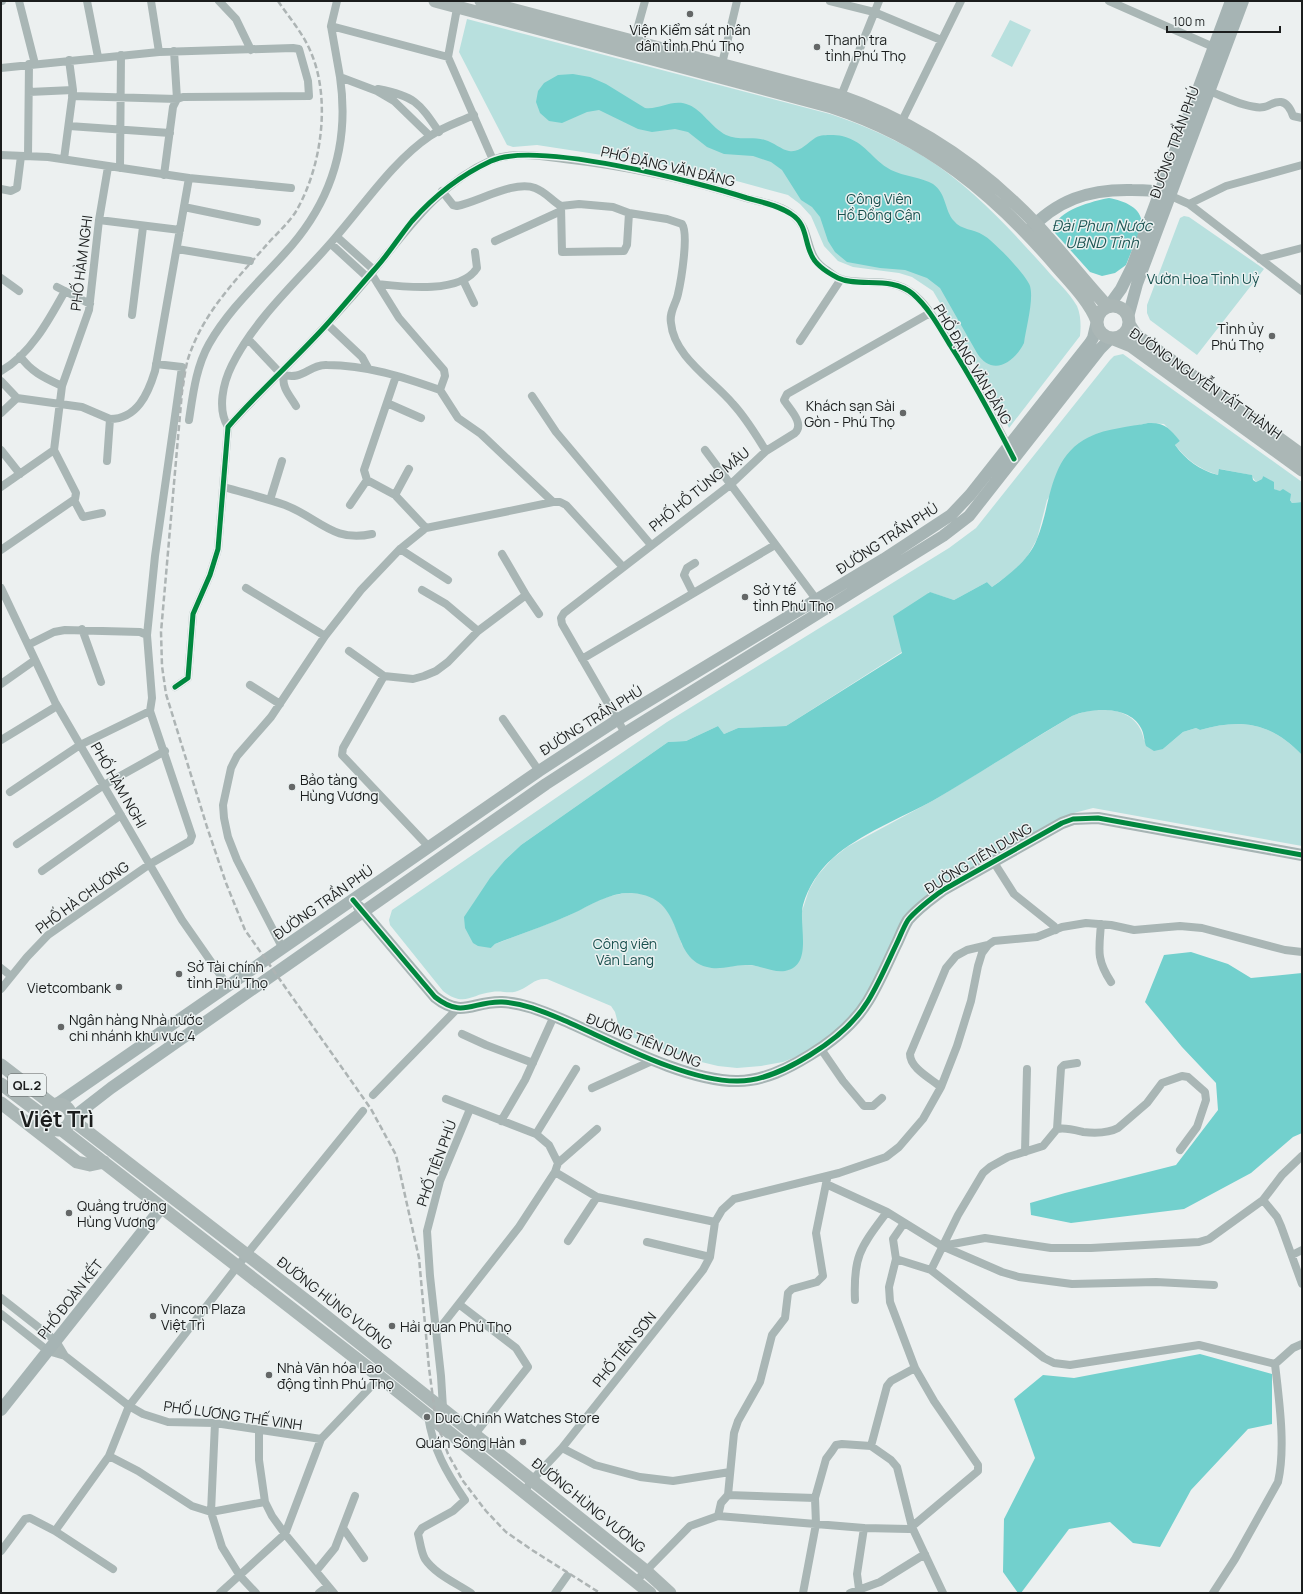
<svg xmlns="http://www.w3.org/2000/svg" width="1303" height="1594" viewBox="0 0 1303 1594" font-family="Manrope,sans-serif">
  <rect width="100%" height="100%" fill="#ecf0f0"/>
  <path fill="#b8e0de" d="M 467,19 L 830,114 C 863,125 896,139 926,158 C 971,186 1010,229 1046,269 C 1056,281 1069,292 1077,306 C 1081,315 1081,327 1080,336 L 1009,428 L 987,383 L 933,291 L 912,277 L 899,273 L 853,267 L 838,261 L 824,246 L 811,216 L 800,204 L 788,195 L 693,169 L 537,145 L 513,147 L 507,145 L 459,52 Z
    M 1010,20 L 1031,30 L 1012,67 L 991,56 Z
    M 1184,216 L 1189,217 L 1264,269 L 1197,355 L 1150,320 L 1147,313 L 1147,305 L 1180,218 Z
    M 1123,354 L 1302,482 L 1302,502 L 1292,503 C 1286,491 1284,494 1274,489 L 1273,484 L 1263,476 L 1262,479 L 1256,482 L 1251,475 L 1220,469 L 1218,475 C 1199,469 1187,460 1175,445 L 1180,441 L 1164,424 L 1148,423 L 1089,437 L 1047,500 L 1037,539 L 1027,557 L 1015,570 L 992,587 L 987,582 L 954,600 L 929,592 L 902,652 L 786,726 L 738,728 L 724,734 L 718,726 L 686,741 L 668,742 L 521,845 L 505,860 L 473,904 L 491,948 L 495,944 C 520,934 547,925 572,914 C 582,909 591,903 602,899 C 617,893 644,889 658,900 C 671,911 677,930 682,945 L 728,967 L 740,964 L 763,967 L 802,935 L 801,914 L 809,890 L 817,876 L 832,859 L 847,847 L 934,800 L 1072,716 C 1098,705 1138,706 1144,740 L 1163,749 L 1183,732 L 1196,728 L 1200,730 C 1242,718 1271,723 1302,755 L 1302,846 L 1093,808 L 1074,813 L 1023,840 L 924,901 L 857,1014 L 808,1052 L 783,1062 L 761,1066 L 737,1068 L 718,1066 L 693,1060 L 629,1036 L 619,1027 L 615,1012 L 611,1006 L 547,979 C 534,978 530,986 520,990 C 511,995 502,990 492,992 C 471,994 465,1008 443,991 L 390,925 L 389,920 L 392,910 L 667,722 L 949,548 L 976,528 L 1110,360 L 1114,356 Z"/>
  <path fill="#72d0cd" d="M 573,74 L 590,77 L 606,84 L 645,108 C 660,110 673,98 689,105 C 702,110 711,127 726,135 C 739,141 752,136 765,140 C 773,142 782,150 789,151 C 800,153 807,143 815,138 C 821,134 835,135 842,136 C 866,142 871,159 891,170 C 903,176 924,178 933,184 C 947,194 944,210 954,221 C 961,230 974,229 983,235 C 993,240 1027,276 1030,286 C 1034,300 1026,328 1024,343 C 1014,363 992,377 977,353 L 940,288 L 927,278 L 905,270 L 880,268 L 847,262 L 835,252 L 828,241 L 820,217 L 812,207 L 801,200 L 782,170 L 771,162 L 753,156 L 724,154 L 707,147 L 688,132 L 675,129 L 652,132 L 638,129 L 599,110 L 587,112 L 562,123 L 549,121 L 540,113 L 536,102 L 538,91 L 544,83 L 558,75 Z
    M 1109,198 C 1124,201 1142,207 1142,225 L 1126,265 L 1115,273 L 1102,276 L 1090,272 L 1055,233 C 1050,211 1094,201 1109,198 Z
    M 1148,423 C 1165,422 1170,429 1180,441 L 1175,445 C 1186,460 1199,470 1218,475 L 1219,469 L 1252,475 L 1253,480 L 1256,482 L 1262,479 L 1263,476 L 1274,482 L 1274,489 L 1280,491 L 1283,489 L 1291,494 L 1290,500 L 1292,503 L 1302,502 L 1302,755 C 1271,723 1242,718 1200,730 L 1196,728 L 1183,732 L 1163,749 L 1154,751 L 1146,746 C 1144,740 1144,733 1141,728 C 1129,705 1091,708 1072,716 C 1026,743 980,773 934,800 C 903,817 858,835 833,858 C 819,870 808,887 803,905 C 798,925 814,966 785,971 C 773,973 760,965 748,965 C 734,964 721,971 707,967 C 667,957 688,897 632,893 C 610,892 591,905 572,914 C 547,925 521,934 495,944 L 491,948 L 478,946 L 473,943 L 465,928 L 464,917 L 490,878 L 505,860 L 521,845 L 668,742 L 686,741 L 718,726 L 724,734 L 738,728 L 786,726 L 902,653 L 893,616 L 930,592 L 954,600 L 987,582 L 992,587 C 1010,574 1029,560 1037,539 C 1052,503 1048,457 1089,437 C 1107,428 1130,427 1148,423 Z
    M 1191,952 L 1228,964 L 1251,978 L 1302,973 L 1302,1133 L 1293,1137 L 1251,1173 L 1184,1209 L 1071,1223 L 1031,1215 L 1030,1203 L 1065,1193 L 1176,1165 L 1218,1110 L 1216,1083 L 1182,1047 L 1145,1002 L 1164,955 Z
    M 1200,1354 L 1272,1374 L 1272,1424 L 1248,1429 L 1191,1490 L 1160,1547 L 1133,1543 L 1110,1522 L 1069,1529 L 1021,1593 L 1018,1593 L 1003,1572 L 1004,1519 L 1035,1458 L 1014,1399 L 1043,1375 L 1074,1378 Z"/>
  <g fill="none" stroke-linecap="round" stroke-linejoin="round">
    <path stroke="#a9b6b5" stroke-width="8" d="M 1,1 L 2,1
      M 19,1 L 35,64
      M 87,1 L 98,57
      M 151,1 L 159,52
      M 219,1 L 236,19 L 251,50
      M 337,1 L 331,26 L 340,77 L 377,91 L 394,101 L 430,136
      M 830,1 L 874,12 L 941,40
      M 1109,1 L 1218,49
      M 458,3 L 448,57 L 493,160
      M 331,26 L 448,57
      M 633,44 L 645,1
      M 1,68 L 159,52 L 293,48 L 299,49 L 308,81 L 309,96 L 183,97 L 177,99 L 173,107 L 164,175
      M 721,68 L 737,1
      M 378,89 C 414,96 419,102 439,132
      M 1209,91 C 1223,96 1250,110 1264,107 C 1270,106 1274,101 1281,102 C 1288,103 1291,110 1293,116 L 1302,118
      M 29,92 L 73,90 L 69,60
      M 72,96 L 177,99 L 174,51
      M 841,96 L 879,1
      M 900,125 L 961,1
      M 69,126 L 170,133
      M 1,155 L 48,157 L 189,178 L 155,371 C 148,394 137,419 110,419 L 107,461
      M 28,156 L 29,64
      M 64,159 L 73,91
      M 120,168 L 121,55
      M 189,178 L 291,188
      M 1,189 L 11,191 L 17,188 L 21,156
      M 442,191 L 453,205 L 457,206 C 478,202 514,180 535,188 C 546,192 552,201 561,206
      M 1171,196 L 1189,204 L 1302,291
      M 1189,204 L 1226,186 L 1302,165
      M 184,207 L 257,222
      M 629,213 L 627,245 L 624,251 L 562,252 L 561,206 L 579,204 L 613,207 L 629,213 L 667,219 L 682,224 C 689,234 681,281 678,294 C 676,304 669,312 671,323 C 674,357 713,380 733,404 C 746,418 756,435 766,451
      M 99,220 L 180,230
      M 337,237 L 374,270
      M 495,241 L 561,211
      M 331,244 L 367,277
      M 177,249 L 250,261
      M 1260,259 L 1302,248
      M 371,273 L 399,318 L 444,370 L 445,376 L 440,390
      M 1,278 L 19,291
      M 463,280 L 474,303
      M 378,284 C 404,287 461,294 477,268 L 475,252
      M 57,287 L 90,304
      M 132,315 L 143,227
      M 327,324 L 362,357 L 368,368
      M 248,339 L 281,374 C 303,382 309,364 327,365 C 367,365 403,377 440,390 L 458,418 L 481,434 L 553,502
      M 800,341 L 841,279
      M 20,356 C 31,372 45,378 62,386
      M 1,371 C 30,355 49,320 65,291
      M 284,375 C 281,387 290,396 296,406
      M 396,376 L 364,470 L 367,480 L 395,495 L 426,528
      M 1,381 L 17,398 L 82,407 L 110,419
      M 532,396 L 556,432 L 651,545
      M 387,403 L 421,418
      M 1,413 L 17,398
      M 189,420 C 193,394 196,367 209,344 C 229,309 258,283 285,253 C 331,203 350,145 340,77
      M 228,427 C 217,409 223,383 232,365 C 256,317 300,279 335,238 C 364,205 393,161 430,136 C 443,127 459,122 474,115
      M 1,450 L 20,474
      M 705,450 L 819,603
      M 1,487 L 54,450 L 62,386 L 89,310 L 99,220 L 108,167
      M 224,487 C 244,493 265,498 285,505 C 319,518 333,543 372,534
      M 395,495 L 409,469
      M 74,500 L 83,517 L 102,513
      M 270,500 L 282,461
      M 350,505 L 367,480
      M 400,549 L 448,580
      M 1,550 L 75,499 L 76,493 L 54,450
      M 502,554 L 526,595
      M 1,588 L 55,702 L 182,920 L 228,986
      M 246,588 L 325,636
      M 422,590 L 446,604 L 478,631
      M 693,593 L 684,575 L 687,568 L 695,563
      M 82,629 L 101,682
      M 147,635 L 155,556 L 182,367 L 156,364
      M 349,651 L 384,676 L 413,679 L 424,676 L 436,671 L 448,662 L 478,631 L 526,595 L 539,614
      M 582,659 L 775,545
      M 384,676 L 343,748 L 342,755 L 429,847
      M 1,684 L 35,660
      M 250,685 L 280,704
      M 175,687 L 188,678 L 193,614 L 210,575 L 218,549 L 228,427 C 260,391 296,359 328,323 C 345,305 361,287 376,268 C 410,226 441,182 492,160 C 515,151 541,156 564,159 C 626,166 687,179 746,198 C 761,202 782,205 794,216 C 814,233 802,255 828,271 C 832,274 837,278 841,279 C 864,286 890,276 912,293 C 928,305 938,325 949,342 C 971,377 991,413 1010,450
      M 503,719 L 539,771
      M 625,733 L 562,624 L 561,618 L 564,613 L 730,485 L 766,451 L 795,433 C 805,423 789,409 784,400 L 787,394 L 930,313
      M 1,740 L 57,706
      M 10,792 L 80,745 L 150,711
      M 17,844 L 104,785 L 165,751
      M 993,861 L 1014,894 L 1054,926 L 1056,930
      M 42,871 L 121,815
      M 1101,924 C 1099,950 1096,959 1111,982
      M 283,949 L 237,860 L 228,837 L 224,818 L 223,805 L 231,768 L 237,756 L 271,717 L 325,636 L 361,590 L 400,549 L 426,528 L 553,502 L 560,502 L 566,505 L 623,567
      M 1,968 L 11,976
      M 1,989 L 27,957 L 48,935 L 150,864 L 190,841 L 192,836 L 150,711 L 152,698 L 147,635 L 140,632 L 65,630 L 54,632 L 28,645
      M 462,1034 L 486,1045 L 533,1063
      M 821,1049 L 843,1081 L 864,1106 L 873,1106 L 882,1098
      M 941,1087 C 930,1078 910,1068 910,1054 L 946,968 L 956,956 L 967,950 L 988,945
      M 592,1088 L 654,1060
      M 373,1095 L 457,1009
      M 446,1099 L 536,1134 L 549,1145 L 558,1163 L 555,1172 L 597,1197 L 715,1222
      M 501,1121 L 525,1080 L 554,1016
      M 1057,1129 C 1065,1127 1075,1130 1083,1132 C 1093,1133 1109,1133 1118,1128 L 1147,1103 L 1162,1083 L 1182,1076 L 1188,1077 L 1205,1092 L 1206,1100 L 1197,1127 L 1180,1150
      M 536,1134 L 576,1069
      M 1025,1152 L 1027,1069
      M 558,1163 L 597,1129
      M 826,1184 L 887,1212 L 942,1246 L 1002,1272 L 1019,1277 L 1072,1284 L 1156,1282 L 1214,1285
      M 1263,1200 L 1277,1217 L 1281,1226 L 1302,1284
      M 568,1241 L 597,1197
      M 647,1242 L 710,1257
      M 942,1246 L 985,1238 L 1051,1248 L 1091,1248 L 1199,1242 L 1209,1239 L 1263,1200 L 1282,1175 L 1302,1156
      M 1292,1255 L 1302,1250
      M 896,1259 L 931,1270 L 1044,1358 L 1054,1363 L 1070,1365 L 1199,1345 L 1275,1364
      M 931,1270 L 958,1215 L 983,1173 L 990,1167 L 1008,1157 L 1043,1146 L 1057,1129 L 1061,1068 L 1064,1065 L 1077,1063
      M 1,1298 L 56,1341 L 65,1356 L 129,1406 L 143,1414 L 168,1422 L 215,1423 L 321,1439
      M 855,1300 C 853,1255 861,1247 887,1212
      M 460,1305 L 516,1348 L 528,1367 L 475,1434
      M 1,1314 L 48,1351 L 65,1356
      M 436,1333 L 519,1227 L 555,1172
      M 1275,1364 L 1293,1348 L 1302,1344
      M 443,1408 L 441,1376 L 430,1276 L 427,1231 L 440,1181 L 470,1109
      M 428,1416 C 433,1449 446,1472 465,1500 L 453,1511 L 422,1528 L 418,1534 C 420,1541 421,1552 425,1559 C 435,1574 456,1583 471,1593
      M 215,1423 L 211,1512 L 222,1547 L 240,1576 L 256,1593
      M 259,1430 L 259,1460 L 265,1502 L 272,1516 L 285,1534 L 334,1593
      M 871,1446 L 887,1386 L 891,1381 L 915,1368
      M 562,1448 L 595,1465 L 640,1477 L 673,1481 L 730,1472
      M 109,1456 L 138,1471 L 192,1506 L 211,1512 L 265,1502
      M 524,1492 L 532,1480 L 562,1448 L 703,1270 L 710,1257 L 715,1222 L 722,1210 L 734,1199 L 839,1173 L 886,1157 L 899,1147 L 923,1119 L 941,1087 L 957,1046 L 971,1001 L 978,966 L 982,953 L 988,945 L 994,941 L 1037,937 L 1062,927 L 1086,923 L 1111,925 L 1134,930 L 1180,926 L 1202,928 L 1285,950 L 1302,952
      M 728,1495 L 815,1498
      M 718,1516 L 721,1503 L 728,1495 L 734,1433 L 738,1421 L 760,1382 L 772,1335 L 785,1318 L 788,1293 L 792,1289 L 817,1282 L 823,1276 L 816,1233 L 827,1179
      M 343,1528 L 364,1558
      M 55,1531 L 109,1456 L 129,1406 L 247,1254 L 363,1111
      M 1,1551 L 25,1519 L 30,1518 L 55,1531 L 113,1569
      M 317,1570 L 335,1548 L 355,1496
      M 636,1581 L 690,1526 L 718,1516 L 864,1528 L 909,1529 L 978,1471 L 978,1465 L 934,1401 L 915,1368 L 890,1302 L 889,1287 L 896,1259 L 893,1239 L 904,1223
      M 859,1589 L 857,1574 L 864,1528
      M 220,1593 L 285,1534 L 321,1439 L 380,1377
      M 319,1593 L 328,1586
      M 555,1593 L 567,1576
      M 803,1593 L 816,1524 L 815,1498 L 826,1459 L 832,1451 L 836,1445 L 842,1444 L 871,1446 L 891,1460 L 897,1467 L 912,1527 L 943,1593
      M 850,1593 L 880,1582 L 925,1554
      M 1213,1593 L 1235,1559 L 1278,1482 C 1286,1447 1279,1400 1275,1364"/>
    <path stroke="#a6b4b4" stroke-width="12" d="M 1027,232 C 1057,200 1088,189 1132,190 C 1144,190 1156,190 1168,195
      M 1108,307 L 1121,289 L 1132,267 L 1231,1
      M 1128,317 L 1137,284 L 1243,1
      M 359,907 L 435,997 C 463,1019 472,1001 502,1002 C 523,1003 542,1011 561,1019 C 610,1040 686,1082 738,1081 C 764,1081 789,1068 810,1055 C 833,1041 854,1024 868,1001 C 879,983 887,964 896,945 C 900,937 903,928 908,920 C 918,908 931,899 943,890 L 1062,823 L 1073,819 L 1098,818 L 1302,855
      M 57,1104 L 539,771 L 617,720 L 884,559 L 951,515 L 970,495 L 1090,343 L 1093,338 L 1097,321
      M 71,1119 L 111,1088 L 546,784 L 625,733 L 943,536 L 969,516 L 1100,349 L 1111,338
      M 1,1410 L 162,1207"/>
    <path stroke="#abb7b6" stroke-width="13" d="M 435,1 L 832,107 C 927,138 994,193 1058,268 C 1072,284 1089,301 1097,321
      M 481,1 L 837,95 C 913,121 981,166 1036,224 C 1061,251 1083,280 1108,307
      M1097 322a16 16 0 1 1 32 0a16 16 0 1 1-32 0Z
      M 1129,324 L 1136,335 L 1302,455
      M 1111,338 L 1131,346 L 1302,470
      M 1,1065 L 53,1105
      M 1,1084 L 45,1117
      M 1,1103 L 77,1162 L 90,1165 L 104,1162
      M45 1117a13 13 0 1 1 26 0a13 13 0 1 1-26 0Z
      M 71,1119 L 308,1302 L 646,1571 L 670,1593
      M 62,1130 L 380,1377 L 650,1593"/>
    <path stroke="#adb4b4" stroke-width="2.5" stroke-dasharray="6 3" stroke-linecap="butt" d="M 278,1 C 290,19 304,34 312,55 C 331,102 321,170 295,213 C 286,226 273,237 263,249 C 233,283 202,315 188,359 C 185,369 184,381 182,392 L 161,632 L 162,666 L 166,694 L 207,827 L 226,883 L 245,930 L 371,1109 L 396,1155 L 419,1258 L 429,1368 L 436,1421 L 448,1454 L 463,1481 L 486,1511 L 506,1532 L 532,1550 L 600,1593"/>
    <defs>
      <path id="cycleway" d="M 175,687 L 188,678 L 193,614 L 210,575 L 218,549 L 228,427 C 260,390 297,358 329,322 C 344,305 359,287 374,270 C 388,255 399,237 412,221 C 434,196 461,175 491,161 C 536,140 697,182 747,198 C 761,202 778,205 791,214 C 807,224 804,239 811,254 C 815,265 828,273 838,278 C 859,288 891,275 913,294 C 929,308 939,327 950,345 C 974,382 994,420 1014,459
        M 353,900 L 435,997 C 463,1019 472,1001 502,1002 C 523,1003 542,1011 561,1019 C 610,1040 686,1082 738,1081 C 764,1081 789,1068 810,1055 C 833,1041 854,1024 868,1001 C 879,983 887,964 896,945 C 900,937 903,928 908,920 C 918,908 931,899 943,890 L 1062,823 L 1073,819 L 1098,818 L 1302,855"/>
    </defs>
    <use href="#cycleway" stroke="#ebf1f1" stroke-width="8"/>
    <use href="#cycleway" stroke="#00873e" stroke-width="5"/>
  </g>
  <g fill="#646767" stroke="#ebf1f1" stroke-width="1.5">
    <circle cx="690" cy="14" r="4"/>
    <circle cx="817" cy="47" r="4"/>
    <circle cx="1272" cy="336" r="4"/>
    <circle cx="903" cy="413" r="4"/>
    <circle cx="745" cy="597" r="4"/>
    <circle cx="292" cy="787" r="4"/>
    <circle cx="179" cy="974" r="4"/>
    <circle cx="119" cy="987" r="4"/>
    <circle cx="61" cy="1027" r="4"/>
    <circle cx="69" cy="1213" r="4"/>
    <circle cx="153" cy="1316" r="4"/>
    <circle cx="392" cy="1326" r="4"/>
    <circle cx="269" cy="1375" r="4"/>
    <circle cx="427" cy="1417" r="4"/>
    <circle cx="523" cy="1442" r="4"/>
  </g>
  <g text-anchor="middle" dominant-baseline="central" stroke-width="3" stroke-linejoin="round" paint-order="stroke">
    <rect fill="#ebf1f1" stroke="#595d5d" stroke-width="1" x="8" y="1074" width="38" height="22" rx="3"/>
    <g font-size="13" font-weight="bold" fill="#1b1d1d">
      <text x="27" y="1085">QL.2</text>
    </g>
    <g font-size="14" fill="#1b1d1d" stroke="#ebf1f1" text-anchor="start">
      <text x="690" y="29" text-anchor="middle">Viện Kiểm sát nhân<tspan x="690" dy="16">dân tỉnh Phú Thọ</tspan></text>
      <text x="825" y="39">Thanh tra<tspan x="825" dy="16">tỉnh Phú Thọ</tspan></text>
      <text x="1264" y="328" text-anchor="end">Tỉnh ủy<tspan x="1264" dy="16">Phú Thọ</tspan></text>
      <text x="895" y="405" text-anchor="end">Khách sạn Sài<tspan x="895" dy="16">Gòn - Phú Thọ</tspan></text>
      <text x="753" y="589">Sở Y tế<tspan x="753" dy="16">tỉnh Phú Thọ</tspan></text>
      <text x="300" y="779">Bảo tàng<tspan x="300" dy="16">Hùng Vương</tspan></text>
      <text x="187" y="966">Sở Tài chính<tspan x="187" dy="16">tỉnh Phú Thọ</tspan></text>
      <text x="111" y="987" text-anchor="end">Vietcombank</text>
      <text x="69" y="1019">Ngân hàng Nhà nước<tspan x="69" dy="16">chi nhánh khu vực 4</tspan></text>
      <text x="77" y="1205">Quảng trường<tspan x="77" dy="16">Hùng Vương</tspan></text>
      <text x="161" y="1308">Vincom Plaza<tspan x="161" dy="16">Việt Trì</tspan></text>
      <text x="400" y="1326">Hải quan Phú Thọ</text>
      <text x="277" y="1367">Nhà Văn hóa Lao<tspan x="277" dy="16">động tỉnh Phú Thọ</tspan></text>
      <text x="435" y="1417">Duc Chinh Watches Store</text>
      <text x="515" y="1442" text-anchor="end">Quán Sông Hàn</text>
    </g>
    <g font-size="14" fill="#1b1d1d" stroke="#ebf1f1">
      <text transform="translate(1174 142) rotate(-70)">ĐƯỜNG TRẦN PHÚ</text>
      <text transform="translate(668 166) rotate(13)">PHỐ ĐẶNG VĂN ĐĂNG</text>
      <text transform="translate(81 263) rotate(-83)">PHỐ HÀM NGHI</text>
      <text transform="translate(973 364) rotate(59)">PHỐ ĐẶNG VĂN ĐĂNG</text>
      <text transform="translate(1206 383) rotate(35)">ĐƯỜNG NGUYỄN TẤT THÀNH</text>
      <text transform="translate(699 489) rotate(-39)">PHỐ HỒ TÙNG MẬU</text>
      <text transform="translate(887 538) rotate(-33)">ĐƯỜNG TRẦN PHÚ</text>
      <text transform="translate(591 720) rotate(-32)">ĐƯỜNG TRẦN PHÚ</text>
      <text transform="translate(119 785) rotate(60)">PHỐ HÀM NGHI</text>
      <text transform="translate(978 858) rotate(-31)">ĐƯỜNG TIÊN DUNG</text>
      <text transform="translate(82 897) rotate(-36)">PHỐ HÀ CHƯƠNG</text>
      <text transform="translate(323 902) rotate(-35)">ĐƯỜNG TRẦN PHÚ</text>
      <text transform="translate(644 1040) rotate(22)">ĐƯỜNG TIÊN DUNG</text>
      <text transform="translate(436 1163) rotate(-70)">PHỐ TIÊN PHÚ</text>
      <text transform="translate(70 1299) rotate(-52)">PHỐ ĐOÀN KẾT</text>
      <text transform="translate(335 1303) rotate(38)">ĐƯỜNG HÙNG VƯƠNG</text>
      <text transform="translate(624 1349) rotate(-51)">PHỐ TIÊN SƠN</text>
      <text transform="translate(233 1415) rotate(8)">PHỐ LƯƠNG THẾ VINH</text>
      <text transform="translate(589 1505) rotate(39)">ĐƯỜNG HÙNG VƯƠNG</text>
    </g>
    <g font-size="14" fill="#19504e" stroke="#ebf1f1">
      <text x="879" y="198">Công Viên<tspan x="879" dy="16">Hồ Đồng Cận</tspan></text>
      <text x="1203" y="278">Vườn Hoa Tỉnh Uỷ</text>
      <text x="625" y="943">Công viên<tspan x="625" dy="16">Văn Lang</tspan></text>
    </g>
    <g font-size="15" font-style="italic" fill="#205654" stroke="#ebf1f1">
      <text x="1102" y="225">Đài Phun Nước<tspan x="1102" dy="17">UBND Tỉnh</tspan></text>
    </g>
    <g font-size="22" font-weight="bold" fill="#1b1d1d" stroke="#ebf1f1">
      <text x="57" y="1119">Việt Trì</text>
    </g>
  </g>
  <rect width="1303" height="1594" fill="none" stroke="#1b1d1d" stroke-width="4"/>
  <path d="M1167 26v6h113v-6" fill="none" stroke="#1b1d1d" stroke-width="2"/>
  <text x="1173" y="26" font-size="12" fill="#1b1d1d" stroke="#ebf1f1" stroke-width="3" paint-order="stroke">100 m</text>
</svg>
